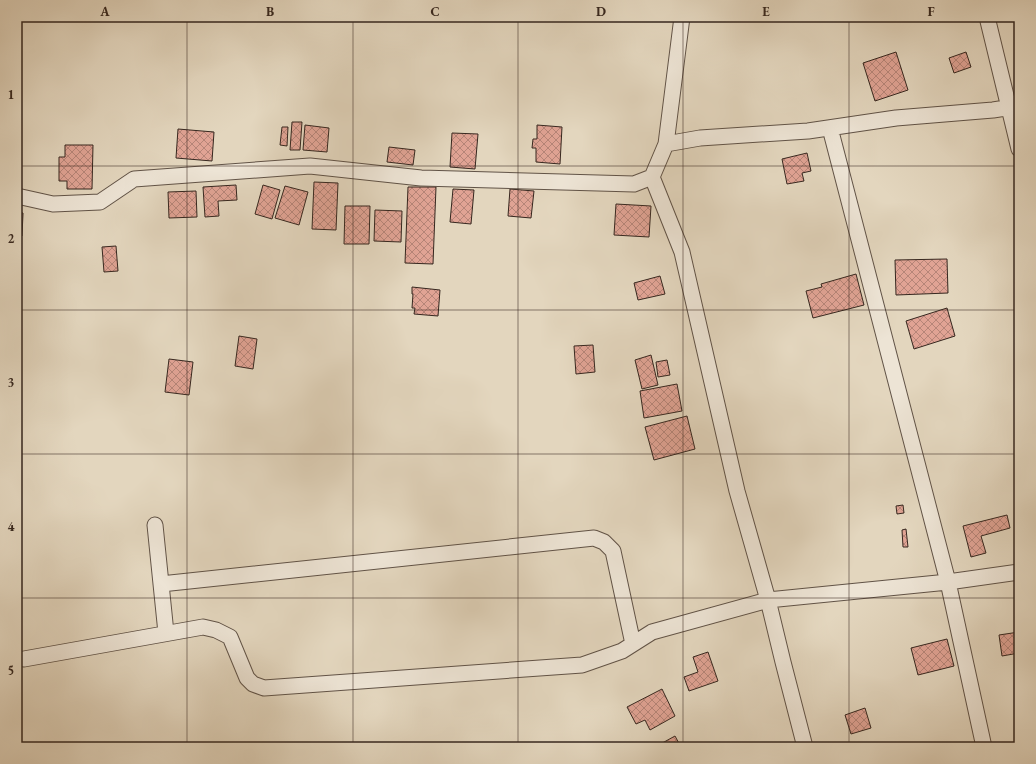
<svg xmlns="http://www.w3.org/2000/svg" width="1036" height="764" viewBox="0 0 1036 764" font-family="'EB Garamond',serif">
  <defs>
    <pattern id="building-cross-hatch" width="8" height="8" patternUnits="userSpaceOnUse"><rect width="8" height="8" fill="#e0a394"/><path d="M0 0l8 8M0 8l8-8" fill="none" stroke="#b68578"/></pattern>
  </defs>
  <rect width="100%" height="100%" fill="#e3d6be"/>
  <filter id="stains"><feTurbulence type="fractalNoise" baseFrequency=".005" numOctaves="4"/><feColorMatrix values="0 0 0 0 .2 0 0 0 0 .09 0 0 0 0 .02 0 0 0 .5 -.17"/></filter>
  <radialGradient id="worn" r=".72"><stop offset=".6" stop-color="#630" stop-opacity="0"/><stop offset="1" stop-color="#630" stop-opacity=".3"/></radialGradient>
  <path fill="url(#building-cross-hatch)" stroke="#36271f" d="M 896,52 L 908,90 L 875,101 L 863,63 Z
    M 966,52 L 971,67 L 954,73 L 949,58 Z
    M 292,122 L 302,122 L 300,150 L 290,150 Z
    M 305,125 L 329,128 L 327,152 L 303,150 Z
    M 537,125 L 562,127 L 560,164 L 536,162 L 536,148 L 532,148 L 533,139 L 537,139 Z
    M 282,127 L 288,127 L 287,146 L 280,145 Z
    M 178,129 L 214,132 L 212,161 L 176,158 Z
    M 452,133 L 478,134 L 475,169 L 450,167 Z
    M 65,145 L 93,145 L 92,189 L 67,189 L 67,181 L 59,181 L 59,157 L 65,157 Z
    M 389,147 L 415,150 L 413,165 L 387,162 Z
    M 807,153 L 811,171 L 802,173 L 804,181 L 787,184 L 782,159 Z
    M 314,182 L 338,183 L 336,230 L 312,229 Z
    M 236,185 L 237,200 L 218,201 L 219,216 L 205,217 L 203,187 Z
    M 263,185 L 280,190 L 272,219 L 255,214 Z
    M 285,186 L 308,192 L 299,225 L 275,218 Z
    M 408,187 L 436,187 L 433,264 L 405,263 Z
    M 453,189 L 474,190 L 471,224 L 450,222 Z
    M 510,189 L 534,191 L 531,218 L 508,216 Z
    M 196,191 L 197,217 L 169,218 L 168,192 Z
    M 616,204 L 651,206 L 649,237 L 614,235 Z
    M 345,206 L 370,206 L 369,244 L 344,244 Z
    M 375,210 L 402,211 L 401,242 L 374,241 Z
    M 17,212 L 23,213 L 22,236 L 17,236 Z
    M 116,246 L 118,271 L 104,272 L 102,247 Z
    M 947,259 L 948,293 L 896,295 L 895,260 Z
    M 856,274 L 864,305 L 813,318 L 806,291 L 822,287 L 821,284 Z
    M 660,276 L 665,294 L 638,300 L 634,283 Z
    M 412,287 L 440,290 L 438,316 L 414,314 L 415,308 L 412,308 L 413,294 L 412,294 Z
    M 947,308 L 955,336 L 914,349 L 906,321 Z
    M 239,336 L 257,339 L 253,369 L 235,366 Z
    M 593,345 L 595,372 L 576,374 L 574,346 Z
    M 651,355 L 658,385 L 642,389 L 635,360 Z
    M 169,359 L 193,362 L 189,395 L 165,392 Z
    M 667,360 L 670,375 L 658,377 L 656,362 Z
    M 677,384 L 682,411 L 644,418 L 640,391 Z
    M 687,416 L 695,449 L 654,460 L 645,427 Z
    M 903,505 L 904,513 L 897,514 L 896,506 Z
    M 1007,515 L 1010,528 L 981,536 L 986,553 L 971,557 L 963,526 Z
    M 906,529 L 908,547 L 903,547 L 902,530 Z
    M 1019,632 L 1019,653 L 1002,656 L 999,635 Z
    M 947,639 L 954,666 L 918,675 L 911,648 Z
    M 708,652 L 718,681 L 689,691 L 684,677 L 698,672 L 693,657 Z
    M 662,689 L 675,716 L 650,730 L 645,720 L 636,724 L 627,707 Z
    M 865,708 L 871,728 L 851,734 L 845,715 Z
    M 675,736 L 681,747 L 655,747 Z"/>
  <g fill="none" stroke-linecap="round" stroke-linejoin="round">
    <defs>
      <path id="street" d="M 987,17 L 1019,149
        M 830,128 L 948,582 L 984,747
        M 666,144 L 682,17
        M 652,177 L 682,252 L 737,491 L 768,600 L 948,582 L 1019,572
        M 17,196 L 53,204 L 100,202 L 134,179 L 310,166 L 421,178 L 634,184 L 652,177 L 666,144 L 700,138 L 808,131 L 896,118 L 993,110 L 1019,106
        M 155,525 L 166,633
        M 161,584 L 594,538 L 604,542 L 613,551 L 633,644
        M 24,659 L 203,627 L 216,630 L 230,637 L 247,678 L 253,684 L 264,688 L 582,665 L 622,651 L 652,632 L 768,600 L 783,662 L 805,747"/>
    </defs>
    <use href="#street" stroke="#615347" stroke-width="17"/>
    <use href="#street" stroke="#ede4d5" stroke-width="15"/>
  </g>
  <path fill="none" stroke="#36271f" stroke-width="1" stroke-opacity="0.55" d="M 187,17 L 187,747M 353,17 L 353,747M 518,17 L 518,747M 683,17 L 683,747M 849,17 L 849,747M 17,166 L 1019,166M 17,310 L 1019,310M 17,454 L 1019,454M 17,598 L 1019,598"/>
  <rect width="1036" height="764" fill="none" stroke="#e3d6be" stroke-width="44"/>
  <rect x="22" y="22" width="992" height="720" fill="none" stroke="#36271f" stroke-width="1.5"/>
  <g font-size="13" text-anchor="middle" font-weight="bold" fill="#36271f">
    <text x="105" y="16">A</text>
    <text x="270" y="16">B</text>
    <text x="435" y="16">C</text>
    <text x="601" y="16">D</text>
    <text x="766" y="16">E</text>
    <text x="931" y="16">F</text>
    <text x="11" y="99">1</text>
    <text x="11" y="243">2</text>
    <text x="11" y="387">3</text>
    <text x="11" y="531">4</text>
    <text x="11" y="675">5</text>
  </g>
  <rect width="100%" height="100%" filter="url(#stains)"/>
  <rect width="100%" height="100%" fill="url(#worn)"/>
</svg>
